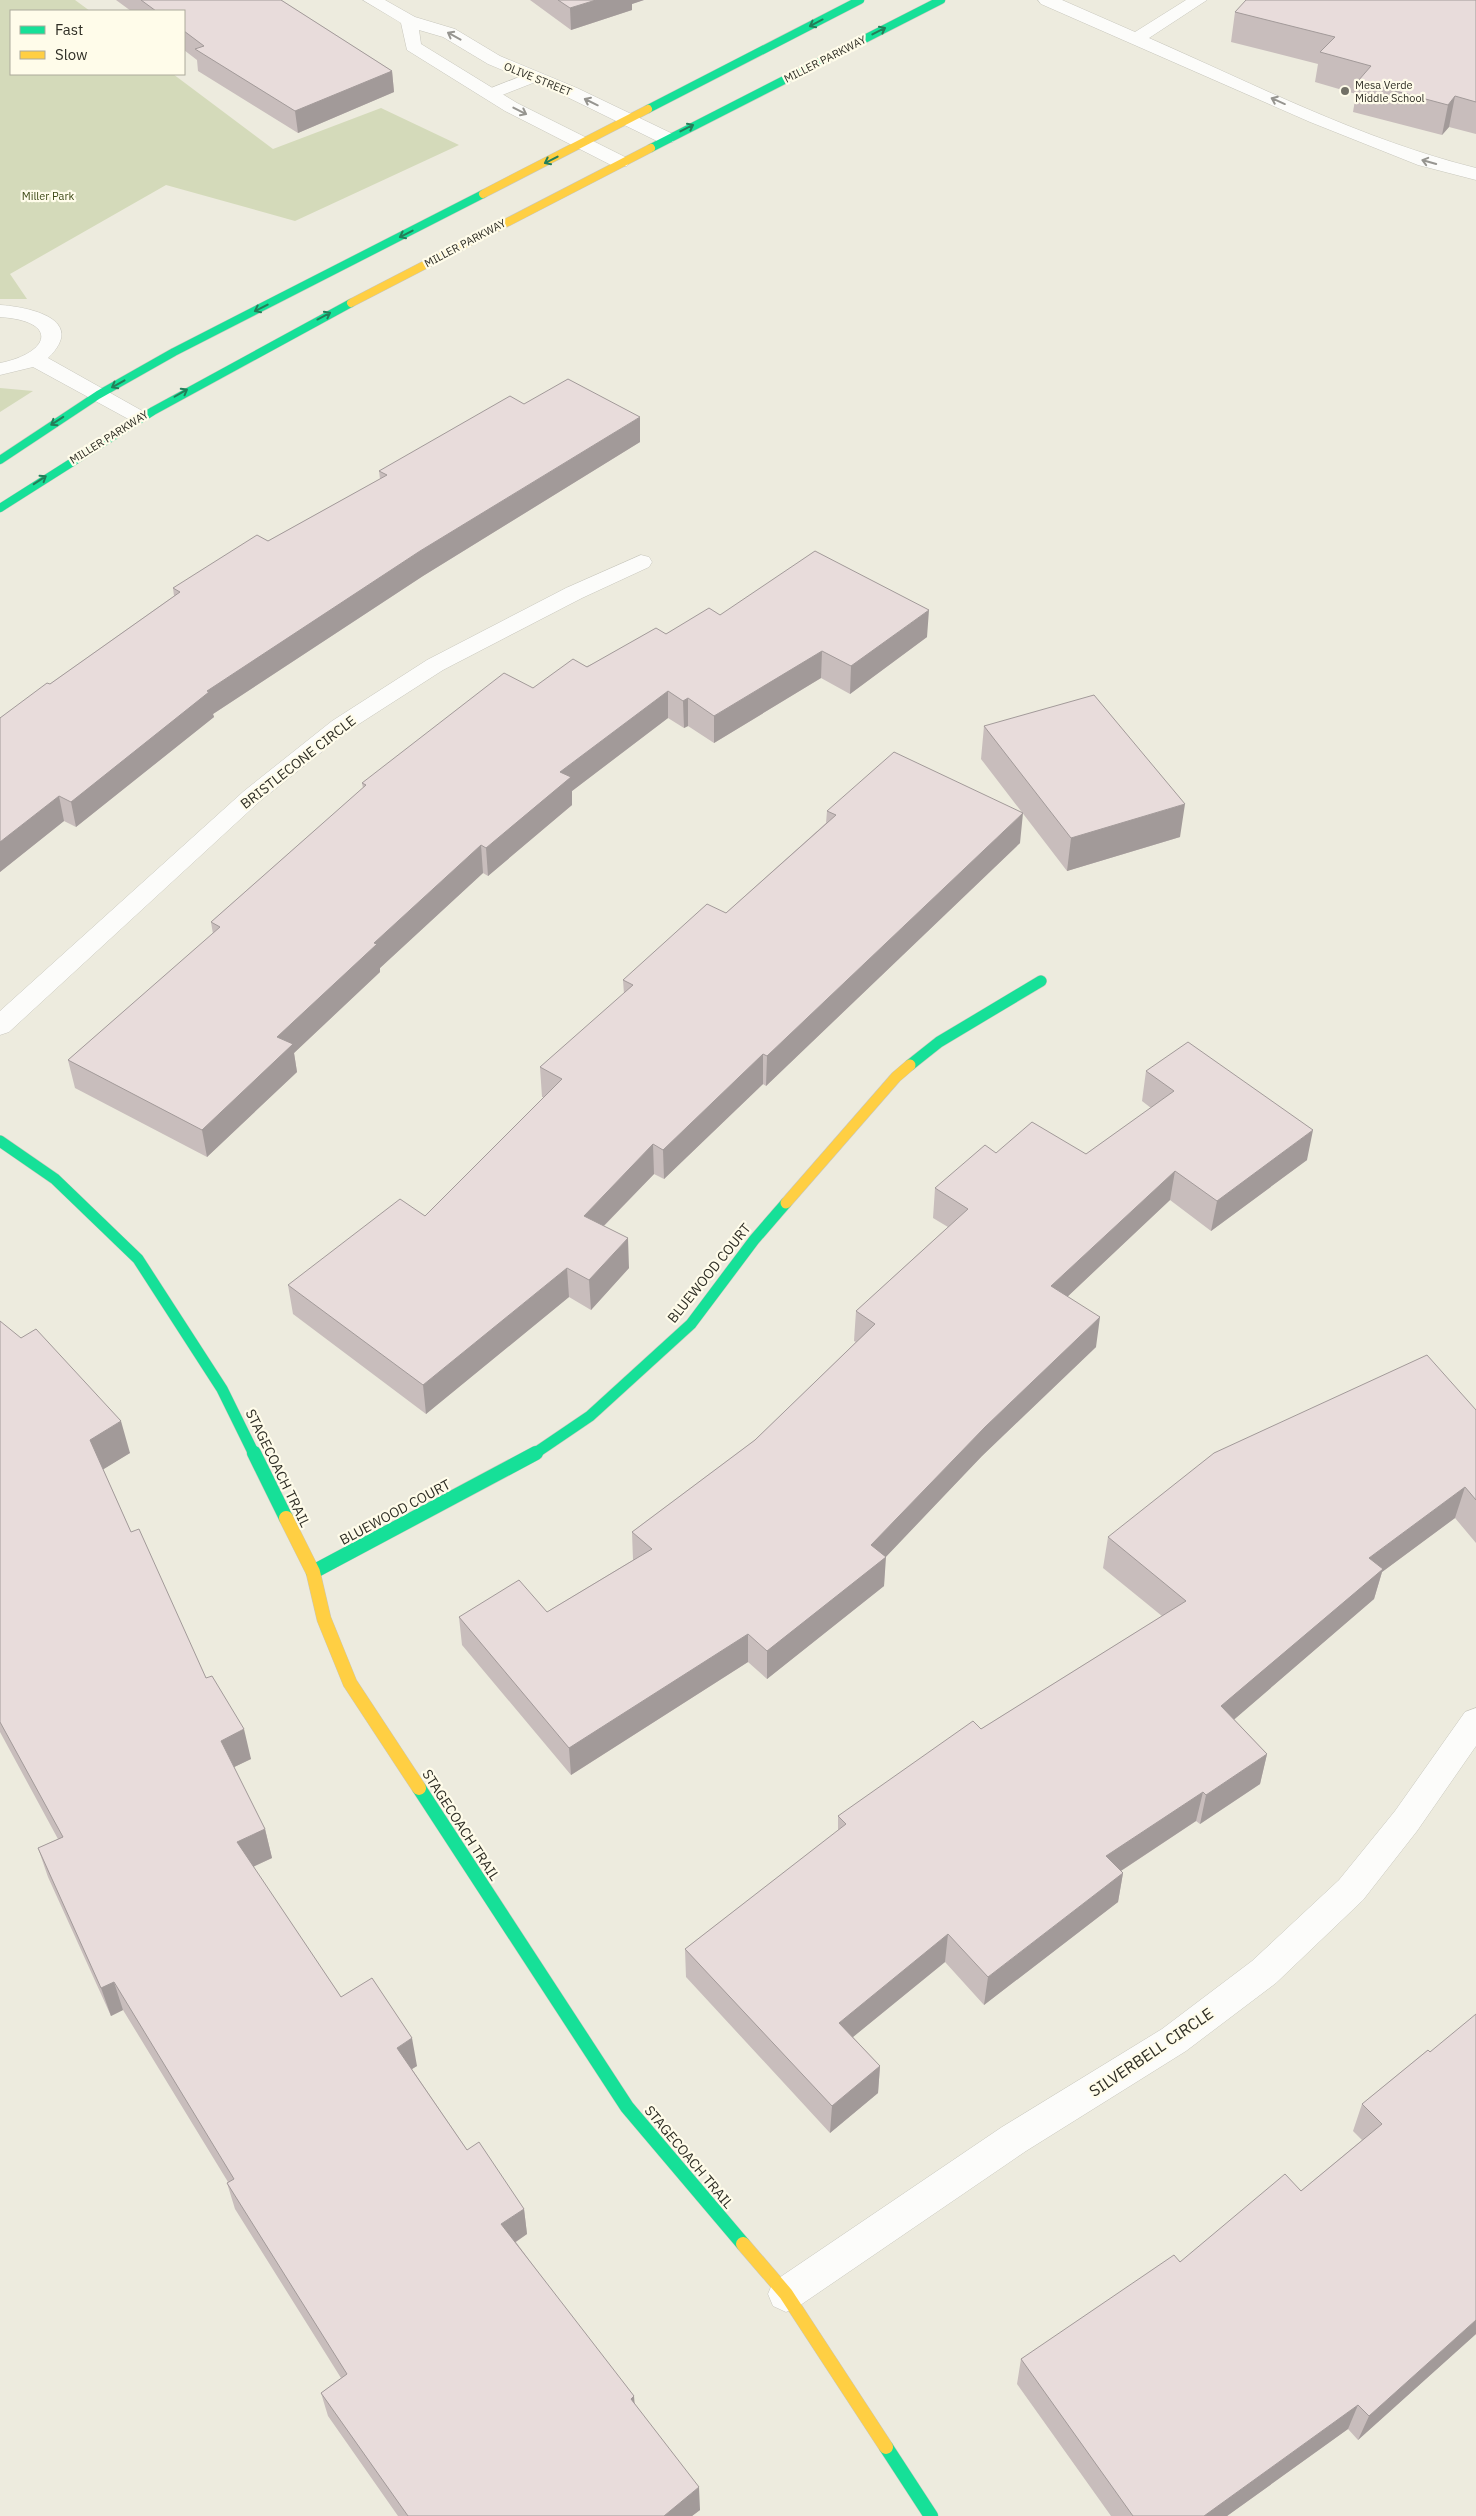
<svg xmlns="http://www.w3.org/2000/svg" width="1476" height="2516" viewBox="0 0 1476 2516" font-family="'IBM Plex Sans',sans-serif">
  <rect width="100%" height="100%" fill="#edebde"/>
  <path fill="#d4daba" d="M 0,0 L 75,0 L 90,11 L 11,11 L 11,74 L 173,74 L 273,149 L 381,108 L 459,145 L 295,221 L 166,185 L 10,274 L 27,299 L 0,299 Z
    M 0,388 L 33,391 L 0,412 Z"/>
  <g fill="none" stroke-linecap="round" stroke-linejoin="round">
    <defs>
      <path id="lane" d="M 1038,0 L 1062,0 L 1135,32 L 1186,0 L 1207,0 L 1149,38 C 1256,85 1363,140 1476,168 L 1476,180 L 1418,165 L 1310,122 L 1041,4 Z
        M 532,72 L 538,73 L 541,77 L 538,81 L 492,99 L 486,98 L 483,94 L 486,90 Z
        M 0,305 C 29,307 88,319 48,358 L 146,413 L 149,417 L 146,421 L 139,423 L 132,421 L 33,367 L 0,375 L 0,363 C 50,353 60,321 0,317 Z"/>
      <path id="street" d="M 363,0 L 385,0 L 415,17 L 455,29 L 500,56 L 577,88 L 673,134 L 675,138 L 673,142 L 659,142 L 565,96 L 488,64 L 443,37 L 419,30 L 421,44 L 517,103 L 627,158 L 629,162 L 627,166 L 613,166 L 505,111 L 407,50 L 401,23 Z
        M 641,555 L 649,557 L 652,562 L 649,567 L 582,598 L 443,670 L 348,731 L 260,801 L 9,1032 L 0,1035 L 0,1011 L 244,791 L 332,721 L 427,660 L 566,588 Z
        M 1476,1708 L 1476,1746 L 1417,1831 L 1363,1900 L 1276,1983 L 1186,2051 L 1026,2151 L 799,2306 L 786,2312 L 773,2306 L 768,2294 L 773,2282 L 1002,2127 L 1162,2029 L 1252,1961 L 1339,1880 L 1395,1811 L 1465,1712 Z"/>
      <path id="fast-far2" d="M 648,109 L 860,0
        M 651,148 L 941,0
        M 0,460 L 98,395 L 174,352 L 483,194
        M 0,508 L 153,411 L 351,303"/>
      <path id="fast-far1" d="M 910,1065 L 939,1042 L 1041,981
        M 0,1141 L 55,1179 L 138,1259 L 222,1389 L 254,1454
        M 534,1454 L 590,1416 L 691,1324 L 754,1240 L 786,1203"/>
      <path id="fast" d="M 254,1453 L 286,1518
        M 313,1572 L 536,1453
        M 419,1788 L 627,2107 L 743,2244
        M 886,2447 L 931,2516"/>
      <path id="slow-far2" d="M 483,194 L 648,109
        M 351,303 L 651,148"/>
      <path id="slow-far1" d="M 786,1203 L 896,1077 L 910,1065"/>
      <path id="slow" d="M 286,1518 L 313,1572 L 324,1619 L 350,1683 L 419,1788
        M 743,2244 L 786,2294 L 886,2447"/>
    </defs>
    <use href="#lane" stroke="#c8c7bd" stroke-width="1"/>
    <use href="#street" stroke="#c8c7bd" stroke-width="1"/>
    <use href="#fast-far2" stroke="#c8c7bd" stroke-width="9"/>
    <use href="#fast-far1" stroke="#c8c7bd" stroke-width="12"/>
    <use href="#fast" stroke="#c8c7bd" stroke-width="15"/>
    <use href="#slow-far2" stroke="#c8c7bd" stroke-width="9"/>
    <use href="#slow-far1" stroke="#c8c7bd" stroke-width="12"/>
    <use href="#slow" stroke="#c8c7bd" stroke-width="15"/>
    <use href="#lane" fill="#fcfcfa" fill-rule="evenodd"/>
    <use href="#street" fill="#fcfcfa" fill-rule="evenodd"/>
    <use href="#fast-far2" stroke="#16e098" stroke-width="8"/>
    <use href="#fast-far1" stroke="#16e098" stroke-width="11"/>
    <use href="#fast" stroke="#16e098" stroke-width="14"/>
    <use href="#slow-far2" stroke="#ffcf43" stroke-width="8"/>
    <use href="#slow-far1" stroke="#ffcf43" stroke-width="11"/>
    <use href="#slow" stroke="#ffcf43" stroke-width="14"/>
  </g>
  <path fill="#c8bdbc" d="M 116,0 L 281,0 L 392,71 L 394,92 L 298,133 L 198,71 L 197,60 L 184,50 L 184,11 L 131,11 Z
    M 530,0 L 644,0 L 632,4 L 632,10 L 571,30 Z
    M 1476,0 L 1476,134 L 1449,127 L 1442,135 L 1353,112 L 1356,94 L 1315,82 L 1318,64 L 1231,42 L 1235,12 Z
    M 524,404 L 640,442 L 423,576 L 213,714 L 214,717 L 76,827 L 64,821 L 0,872 L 0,718 L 50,684 L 174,596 L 173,588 L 268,541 L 380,479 L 379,471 Z
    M 720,615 L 927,637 L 850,694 L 821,678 L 714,743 L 688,726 L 684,728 L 668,718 L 572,791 L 572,805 L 488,876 L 483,873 L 380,968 L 380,972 L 294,1053 L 297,1072 L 207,1157 L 75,1088 L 68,1060 L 213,934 L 211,922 L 363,788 L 362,783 L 533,688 L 666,634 Z
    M 984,726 L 1180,837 L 1067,871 L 981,759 Z
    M 827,811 L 1020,843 L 766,1086 L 763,1084 L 664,1179 L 654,1174 L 604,1226 L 629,1268 L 591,1310 L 569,1297 L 426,1414 L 293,1314 L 288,1285 L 425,1216 L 544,1097 L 542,1097 L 540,1067 L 624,994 L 623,980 L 726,913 L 826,823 Z
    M 1146,1071 L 1307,1160 L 1211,1231 L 1170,1200 L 1067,1297 L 1096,1347 L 982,1456 L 885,1557 L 884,1586 L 767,1679 L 748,1662 L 571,1775 L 462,1645 L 459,1617 L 547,1612 L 633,1560 L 632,1532 L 755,1440 L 856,1342 L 854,1341 L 856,1311 L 948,1227 L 933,1218 L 935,1188 L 996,1153 L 1086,1154 L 1151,1108 L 1142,1101 Z
    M 0,1321 L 130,1453 L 103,1469 L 131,1532 L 206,1678 L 251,1759 L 234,1767 L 265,1829 L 272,1858 L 253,1867 L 341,1997 L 417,2066 L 412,2069 L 467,2150 L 524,2209 L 527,2234 L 516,2242 L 635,2404 L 700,2510 L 692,2516 L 398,2516 L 328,2416 L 321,2393 L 341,2378 L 235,2209 L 227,2183 L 228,2182 L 123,2010 L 111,2016 L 48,1877 L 38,1848 L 58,1839 L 0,1732 Z
    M 1476,1410 L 1476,1543 L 1455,1518 L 1382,1572 L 1374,1599 L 1234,1719 L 1267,1754 L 1260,1784 L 1200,1824 L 1196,1821 L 1121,1871 L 1123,1873 L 1118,1902 L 984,2005 L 945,1962 L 853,2037 L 880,2066 L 878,2093 L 830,2133 L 686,1977 L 685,1949 L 838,1831 L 838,1816 L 981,1729 L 1162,1616 L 1103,1568 L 1108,1537 Z
    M 1428,2050 L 1476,2334 L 1358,2440 L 1348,2429 L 1227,2516 L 1111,2516 L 1017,2384 L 1021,2359 L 1180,2262 L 1301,2191 L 1362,2140 L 1353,2131 L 1362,2104 Z"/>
  <path fill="#a29a99" d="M 596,0 L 644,0 L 632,4 L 632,10 L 571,30 L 570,8 Z
    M 392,71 L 394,92 L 298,133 L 295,111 Z
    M 1455,96 L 1449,127 L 1442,135 L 1448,105 Z
    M 640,417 L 640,442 L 423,576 L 213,714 L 214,717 L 76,827 L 71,802 L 207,691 L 420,551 Z
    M 929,610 L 927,637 L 850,694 L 851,666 Z
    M 822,651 L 821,678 L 714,743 L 714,716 Z
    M 668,691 L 668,718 L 572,791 L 572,805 L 488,876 L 486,848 L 560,772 Z
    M 688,698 L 688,726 L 684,728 L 683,701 Z
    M 59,796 L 64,821 L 0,872 L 0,842 Z
    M 1185,804 L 1180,837 L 1067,871 L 1071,838 Z
    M 1023,813 L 1020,843 L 766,1086 L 767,1056 Z
    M 481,845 L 483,873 L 380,968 L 380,972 L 294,1053 L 297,1072 L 207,1157 L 202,1130 L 277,1037 L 374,943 Z
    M 763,1054 L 763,1084 L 664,1179 L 663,1150 Z
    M 1313,1130 L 1307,1160 L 1211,1231 L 1217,1201 Z
    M 653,1144 L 654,1174 L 585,1245 L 584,1216 Z
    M 1175,1171 L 1170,1200 L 1047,1316 L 1051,1286 Z
    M 628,1238 L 629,1268 L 591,1310 L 589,1280 Z
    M 567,1268 L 569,1297 L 426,1414 L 423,1385 Z
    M 1100,1317 L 1096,1347 L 982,1456 L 884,1559 L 886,1557 L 884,1586 L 767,1679 L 767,1651 L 871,1545 L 985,1427 Z
    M 121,1421 L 130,1453 L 99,1472 L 90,1440 Z
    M 1465,1487 L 1455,1518 L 1382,1572 L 1374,1599 L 1215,1736 L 1221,1706 L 1369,1558 Z
    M 748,1634 L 748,1662 L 571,1775 L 569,1748 Z
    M 244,1729 L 251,1759 L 228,1770 L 221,1741 Z
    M 1267,1754 L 1260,1784 L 1200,1824 L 1206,1795 Z
    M 1203,1792 L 1196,1821 L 1101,1884 L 1106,1856 Z
    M 265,1829 L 272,1858 L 244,1871 L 237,1842 Z
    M 1123,1873 L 1118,1902 L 984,2005 L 988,1977 Z
    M 948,1934 L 945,1962 L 837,2050 L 839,2023 Z
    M 114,1982 L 123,2010 L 111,2016 L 101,1988 Z
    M 412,2038 L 417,2066 L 402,2075 L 397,2048 Z
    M 880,2066 L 878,2093 L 830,2133 L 832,2106 Z
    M 524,2209 L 527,2234 L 505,2249 L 501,2224 Z
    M 1476,2320 L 1476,2334 L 1358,2440 L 1369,2416 Z
    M 634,2396 L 636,2420 L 631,2399 Z
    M 1358,2405 L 1348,2429 L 1227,2516 L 1204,2516 Z
    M 699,2487 L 700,2510 L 692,2516 L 664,2516 Z"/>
  <path fill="#e8dcdb" stroke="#a29a99" d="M 141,0 L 281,0 L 392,71 L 295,111 L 195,49 L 204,46 L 184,31 L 184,11 L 156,11 Z
    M 558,0 L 596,0 L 570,8 Z
    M 1246,0 L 1476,0 L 1476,102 L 1455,96 L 1448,105 L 1358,81 L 1371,66 L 1320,52 L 1335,37 L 1235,12 Z
    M 568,379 L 640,417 L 420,551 L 207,691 L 209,692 L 71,802 L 59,796 L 0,842 L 0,718 L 47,683 L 50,684 L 180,592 L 173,588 L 257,535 L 268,541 L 387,475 L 379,471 L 510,396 L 524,404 Z
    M 815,551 L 929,610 L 851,666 L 822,651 L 714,716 L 688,698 L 683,701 L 668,691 L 560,772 L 571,777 L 486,848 L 481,845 L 374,943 L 377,944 L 277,1037 L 293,1044 L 202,1130 L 68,1060 L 220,927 L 211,922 L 366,785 L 362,783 L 504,673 L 533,688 L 573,659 L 587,667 L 656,628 L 666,634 L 709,608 L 720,615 Z
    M 1094,695 L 1185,804 L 1071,838 L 984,726 Z
    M 894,752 L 1023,813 L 767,1056 L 763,1054 L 663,1150 L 653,1144 L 584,1216 L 628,1238 L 589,1280 L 567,1268 L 423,1385 L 288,1285 L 400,1199 L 425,1216 L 562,1079 L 540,1067 L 633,985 L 623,980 L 707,904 L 726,913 L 836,815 L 827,811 Z
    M 1188,1042 L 1313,1130 L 1217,1201 L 1175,1171 L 1051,1286 L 1100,1317 L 985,1427 L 871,1545 L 886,1557 L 767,1651 L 748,1634 L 569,1748 L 459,1617 L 519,1580 L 547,1612 L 652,1549 L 632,1532 L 755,1440 L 875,1324 L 856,1311 L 968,1209 L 935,1188 L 985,1145 L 996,1153 L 1032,1122 L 1086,1154 L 1174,1091 L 1146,1071 Z
    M 0,1321 L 21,1338 L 36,1329 L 121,1421 L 90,1440 L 131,1532 L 139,1529 L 206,1678 L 212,1676 L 244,1729 L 221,1741 L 265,1829 L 237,1842 L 341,1997 L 372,1978 L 412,2038 L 397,2048 L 467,2150 L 479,2142 L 524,2209 L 501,2224 L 634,2396 L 631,2399 L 699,2487 L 664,2516 L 408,2516 L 321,2393 L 347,2374 L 227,2183 L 234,2179 L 114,1982 L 101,1988 L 38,1848 L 63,1837 L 0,1722 Z
    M 1427,1355 L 1476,1410 L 1476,1500 L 1465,1487 L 1369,1558 L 1383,1569 L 1221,1706 L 1267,1754 L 1206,1795 L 1203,1792 L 1106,1856 L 1123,1873 L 988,1977 L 948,1934 L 839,2023 L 880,2066 L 832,2106 L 685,1949 L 846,1824 L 838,1816 L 973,1721 L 981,1729 L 1186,1601 L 1108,1537 L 1214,1453 Z
    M 1476,2014 L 1476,2320 L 1369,2416 L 1358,2405 L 1204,2516 L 1133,2516 L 1021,2359 L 1174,2255 L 1180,2262 L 1285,2174 L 1301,2191 L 1382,2124 L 1362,2104 L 1428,2050 L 1430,2052 Z"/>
  <defs><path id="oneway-shaft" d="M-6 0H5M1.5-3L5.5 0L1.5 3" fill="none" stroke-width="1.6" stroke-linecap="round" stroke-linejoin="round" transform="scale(1.25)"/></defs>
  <g stroke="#247e59">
    <use href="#oneway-shaft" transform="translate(816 23) rotate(152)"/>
    <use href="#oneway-shaft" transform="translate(879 31) rotate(-27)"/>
    <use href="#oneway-shaft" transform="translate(687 128) rotate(-27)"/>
    <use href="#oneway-shaft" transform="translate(551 160) rotate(153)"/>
    <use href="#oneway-shaft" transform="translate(406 234) rotate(153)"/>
    <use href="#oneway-shaft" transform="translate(261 308) rotate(153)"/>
    <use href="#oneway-shaft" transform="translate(324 316) rotate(-28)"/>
    <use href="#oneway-shaft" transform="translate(118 384) rotate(151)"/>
    <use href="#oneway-shaft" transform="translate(181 393) rotate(-30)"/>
    <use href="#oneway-shaft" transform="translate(57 421) rotate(147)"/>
    <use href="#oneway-shaft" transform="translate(40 480) rotate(-33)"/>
  </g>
  <g stroke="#969590">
    <use href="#oneway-shaft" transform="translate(454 36) rotate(-151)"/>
    <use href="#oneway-shaft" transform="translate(1278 101) rotate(-156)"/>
    <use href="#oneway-shaft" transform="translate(591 102) rotate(-154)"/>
    <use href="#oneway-shaft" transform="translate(520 111) rotate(27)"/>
    <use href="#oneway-shaft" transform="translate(1429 162) rotate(-164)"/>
  </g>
  <circle fill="#727066" stroke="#fffcea" stroke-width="2" cx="1345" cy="91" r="5"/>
  <g text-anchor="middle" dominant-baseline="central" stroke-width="4.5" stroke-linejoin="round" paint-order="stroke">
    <g font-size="11" fill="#2f2e25" stroke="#fffcea">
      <text transform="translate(825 59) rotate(-27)">MILLER PARKWAY</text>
      <text transform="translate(538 79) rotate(22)">OLIVE STREET</text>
      <text transform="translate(465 243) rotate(-28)">MILLER PARKWAY</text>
      <text transform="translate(109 437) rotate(-32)">MILLER PARKWAY</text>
    </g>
    <g font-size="11" fill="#2f2e25" stroke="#fffcea" text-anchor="start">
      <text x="1355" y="85">Mesa Verde<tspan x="1355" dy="13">Middle School</tspan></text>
    </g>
    <g font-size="11" fill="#3d4916" stroke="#fffcea">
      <text x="48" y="196">Miller Park</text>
    </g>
    <g font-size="14" fill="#2f2e25" stroke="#fffcea">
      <text transform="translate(298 762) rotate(-38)">BRISTLECONE CIRCLE</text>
      <text transform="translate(709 1273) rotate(-51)">BLUEWOOD COURT</text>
      <text transform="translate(278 1468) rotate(64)">STAGECOACH TRAIL</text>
      <text transform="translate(395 1512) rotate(-28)">BLUEWOOD COURT</text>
      <text transform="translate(461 1825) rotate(57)">STAGECOACH TRAIL</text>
      <text transform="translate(689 2157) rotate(50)">STAGECOACH TRAIL</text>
    </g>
    <g font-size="16" fill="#2f2e25" stroke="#fffcea">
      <text transform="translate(1151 2052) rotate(-34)">SILVERBELL CIRCLE</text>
    </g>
  </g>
  <rect x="10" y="10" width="175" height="65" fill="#fffcea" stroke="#acaa9b"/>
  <rect x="20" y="26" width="25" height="8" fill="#16e098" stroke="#acaa9b"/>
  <text x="55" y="35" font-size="15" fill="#2f2e25">Fast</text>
  <rect x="20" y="51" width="25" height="8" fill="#ffcf43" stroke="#acaa9b"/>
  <text x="55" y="60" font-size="15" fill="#2f2e25">Slow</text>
</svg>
